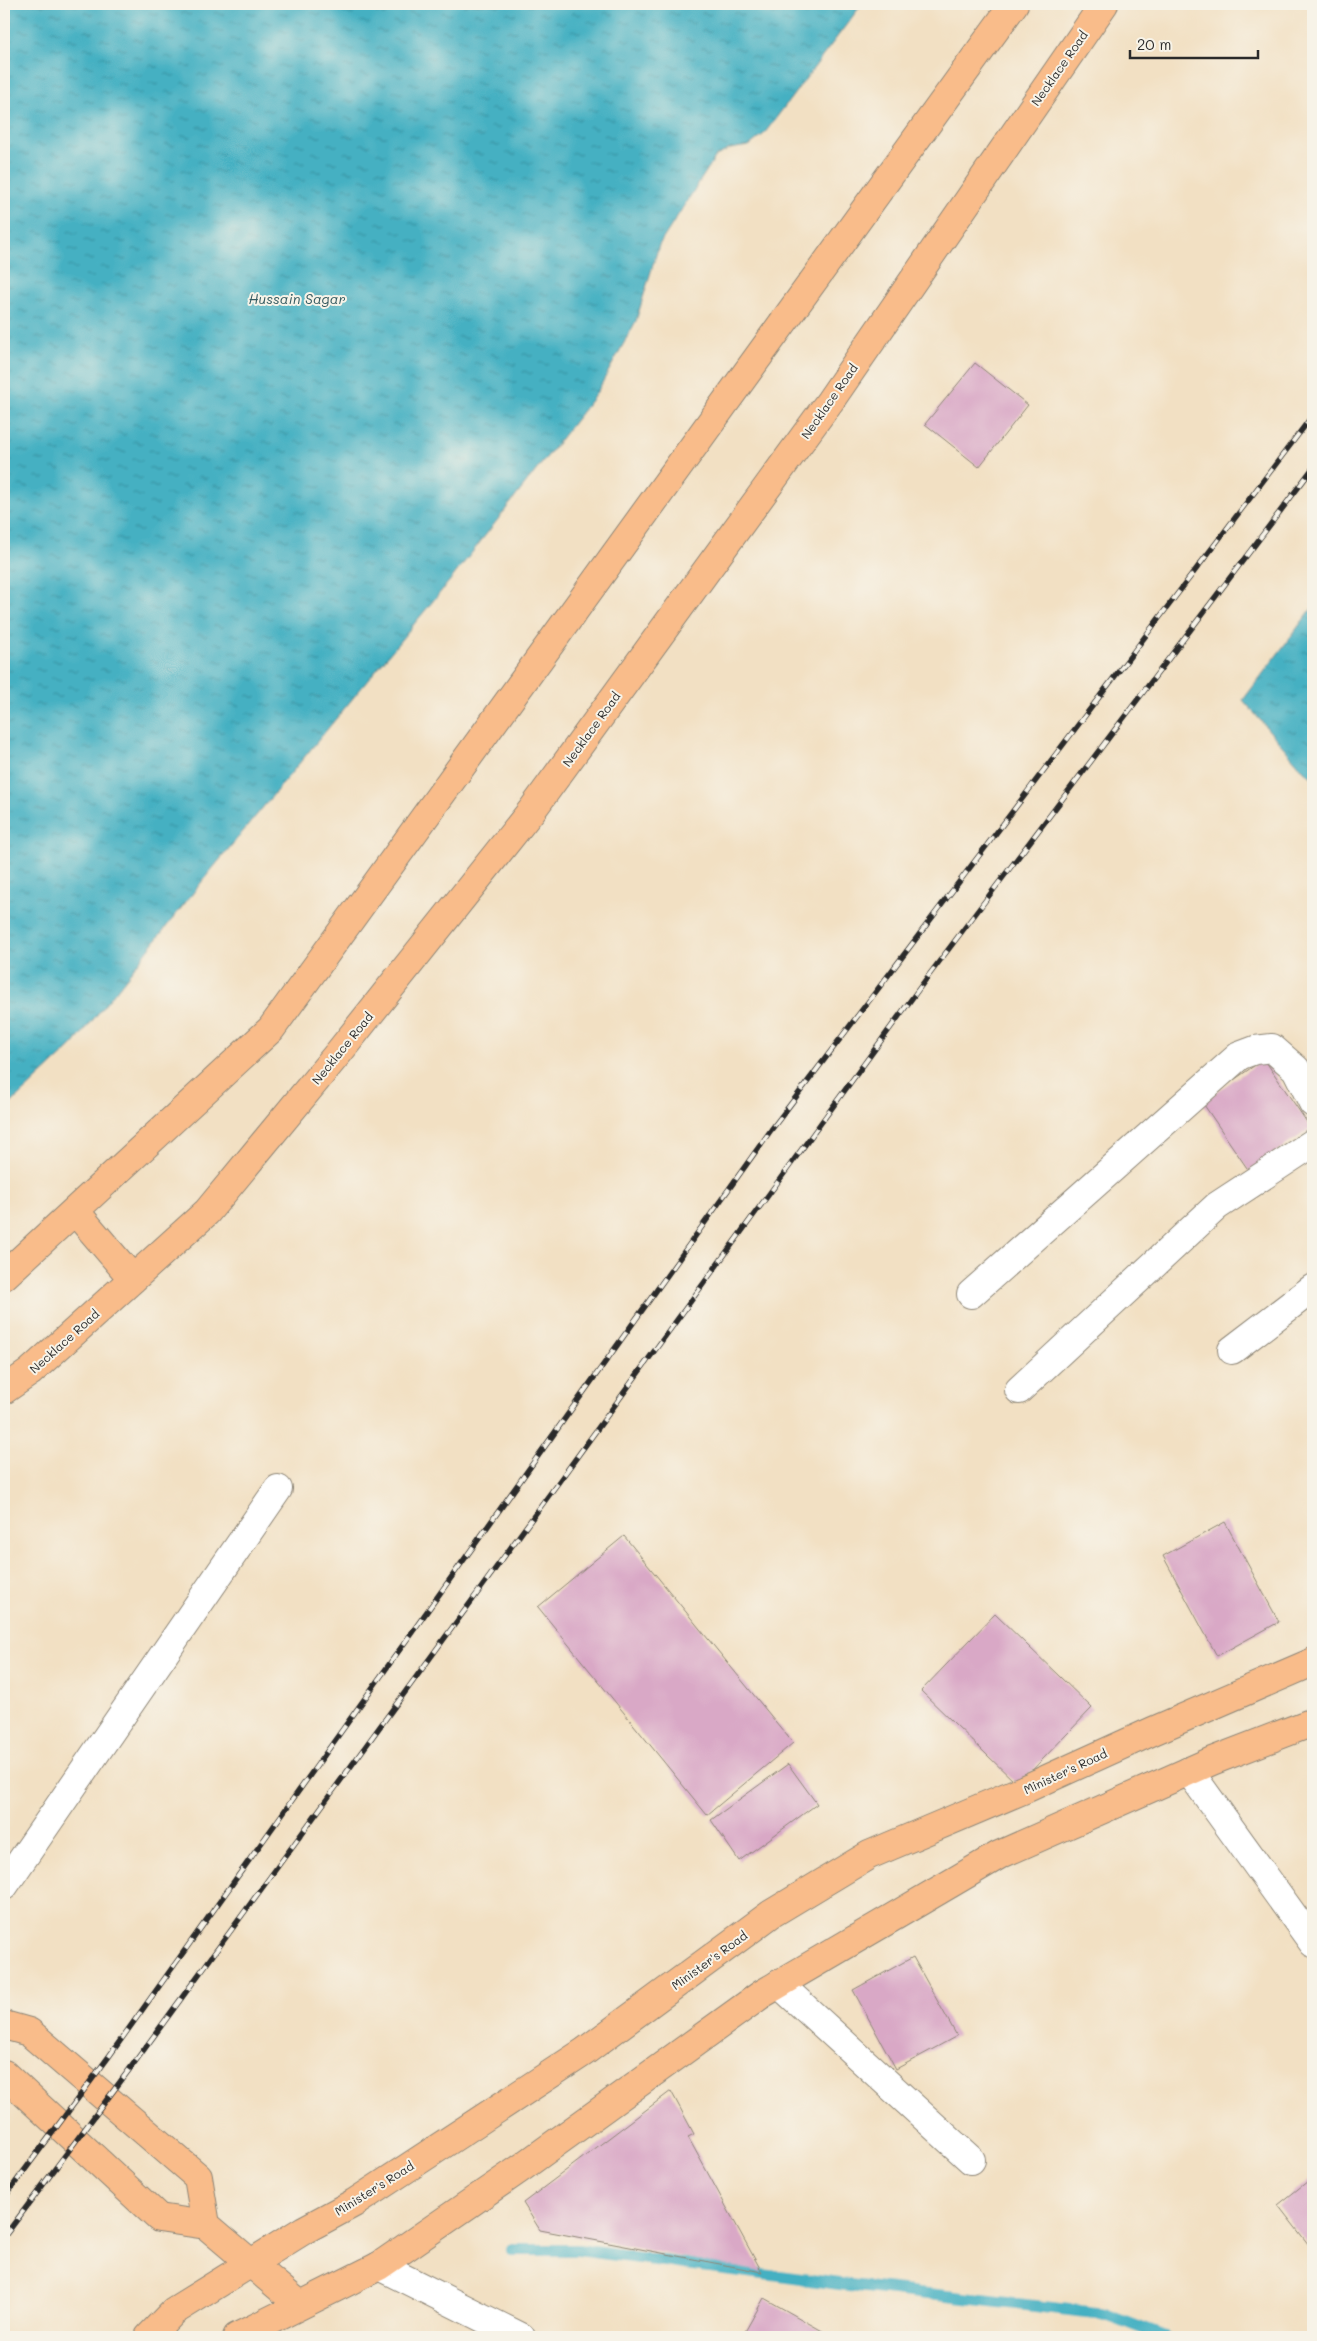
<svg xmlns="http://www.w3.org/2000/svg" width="1317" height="2341" viewBox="0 0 1317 2341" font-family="Mali,sans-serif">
  <defs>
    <pattern id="water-ripples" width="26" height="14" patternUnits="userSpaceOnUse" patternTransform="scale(1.25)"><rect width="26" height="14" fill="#44b0c2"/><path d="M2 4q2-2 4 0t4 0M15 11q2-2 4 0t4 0" fill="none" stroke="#398f9e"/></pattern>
  </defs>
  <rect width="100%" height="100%" fill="#f7f3e8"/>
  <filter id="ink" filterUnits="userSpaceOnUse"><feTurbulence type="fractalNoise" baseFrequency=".02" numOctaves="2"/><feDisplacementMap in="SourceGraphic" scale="10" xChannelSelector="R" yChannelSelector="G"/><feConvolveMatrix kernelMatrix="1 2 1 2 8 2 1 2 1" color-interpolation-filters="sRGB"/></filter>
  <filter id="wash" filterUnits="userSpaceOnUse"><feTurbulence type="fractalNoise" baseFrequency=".0096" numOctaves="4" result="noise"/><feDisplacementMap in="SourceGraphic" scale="20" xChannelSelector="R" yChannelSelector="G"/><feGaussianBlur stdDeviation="1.12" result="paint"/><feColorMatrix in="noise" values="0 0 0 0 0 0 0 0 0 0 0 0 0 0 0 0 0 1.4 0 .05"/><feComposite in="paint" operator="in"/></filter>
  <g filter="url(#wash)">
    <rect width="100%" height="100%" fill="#f2e0c3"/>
    <path fill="url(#water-ripples)" stroke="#386e76" d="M 4,4 L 862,4 L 764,134 L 749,146 L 730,149 L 716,156 L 659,245 L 636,321 L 596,394 L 452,578 L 208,874 L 73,1045 L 4,1110 Z
      M 1313,607 L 1313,778 L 1303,770 L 1243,700 Z"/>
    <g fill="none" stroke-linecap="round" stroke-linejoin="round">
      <path stroke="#44b0c2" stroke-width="12" d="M 512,2250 L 578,2250 L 840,2284 L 1105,2314 L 1165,2337"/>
    </g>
    <g id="blocks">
      <path fill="#d9a8c6" d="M 975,363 L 1028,405 L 979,467 L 925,424 Z
        M 1264,1059 L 1311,1128 L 1249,1171 L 1202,1102 Z
        M 1225,1522 L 1279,1622 L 1217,1656 L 1163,1556 Z
        M 624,1536 L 793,1743 L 707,1815 L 538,1607 Z
        M 995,1614 L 1092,1708 L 1018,1785 L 921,1691 Z
        M 788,1764 L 817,1804 L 739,1861 L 711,1820 Z
        M 913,1957 L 957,2036 L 896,2069 L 853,1990 Z
        M 671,2091 L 694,2134 L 688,2137 L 762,2272 L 540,2230 L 523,2203 Z
        M 1313,2177 L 1313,2248 L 1312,2249 L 1278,2205 Z
        M 764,2298 L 833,2337 L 742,2337 Z"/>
    </g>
  </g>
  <g filter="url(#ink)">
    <use href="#blocks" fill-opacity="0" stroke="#8e8677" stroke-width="1"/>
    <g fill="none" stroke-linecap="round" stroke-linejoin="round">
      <defs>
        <path id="minor" d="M 971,1294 L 1239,1056 L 1255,1050 L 1272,1048 L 1296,1069 L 1313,1103
          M 1232,1350 L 1313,1288
          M 1019,1390 L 1217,1206 L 1313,1143
          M 1189,1771 L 1313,1943
          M 4,1886 L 278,1489
          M 779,1984 L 971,2160
          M 379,2266 L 521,2337"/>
        <path id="major" d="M 75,1211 L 133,1279
          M 4,1276 L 271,1029 L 1014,4
          M 4,1390 L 30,1372 L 207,1212 L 340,1051 L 532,810 L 830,401 L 1104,4
          M 4,2025 L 29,2032 L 198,2177 L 206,2225
          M 4,2074 L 159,2218 L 206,2225 L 300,2305
          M 149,2337 L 174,2311 L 304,2230 L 354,2203 L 584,2052 L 771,1914 L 869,1855 L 1025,1789 L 1153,1731 L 1313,1662
          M 237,2337 L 379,2266 L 524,2166 L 762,1994 L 999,1855 L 1212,1761 L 1313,1722"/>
      </defs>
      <use href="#minor" stroke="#8e8677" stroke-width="30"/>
      <use href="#major" stroke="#8e8677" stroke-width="30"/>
      <use href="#minor" stroke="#fff" stroke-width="28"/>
      <use href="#major" stroke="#f9bc8a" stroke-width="28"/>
      <defs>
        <path id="rail" d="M 4,2198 L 110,2055 L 771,1130 L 1313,415
          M 4,2237 L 129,2070 L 929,975 L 1313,468"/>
      </defs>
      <use href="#rail" stroke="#2b2b2b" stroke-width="5.5"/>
      <use href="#rail" stroke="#f7f3e8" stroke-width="4" stroke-dasharray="11" stroke-linecap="butt"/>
    </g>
  </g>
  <g text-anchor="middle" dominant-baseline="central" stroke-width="4" stroke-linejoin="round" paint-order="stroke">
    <g font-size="12" fill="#2b2b2b" stroke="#f7f3e8">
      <text transform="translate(1059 68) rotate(-55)">Necklace Road</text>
      <text transform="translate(829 401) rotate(-55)">Necklace Road</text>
      <text transform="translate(591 729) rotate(-54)">Necklace Road</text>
      <text transform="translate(342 1048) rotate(-51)">Necklace Road</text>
      <text transform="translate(64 1341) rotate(-42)">Necklace Road</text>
      <text transform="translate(1065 1771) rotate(-25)">Minister's Road</text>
      <text transform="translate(709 1960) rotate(-36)">Minister's Road</text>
      <text transform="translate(374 2188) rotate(-32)">Minister's Road</text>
    </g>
    <g font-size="14" font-style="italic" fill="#345a60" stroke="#f7f3e8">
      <text x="297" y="298">Hussain Sagar</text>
    </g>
  </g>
  <rect width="1317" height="2341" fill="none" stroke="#f7f3e8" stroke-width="20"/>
  <path d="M1130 50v8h128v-8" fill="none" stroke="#2b2b2b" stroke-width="2.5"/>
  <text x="1137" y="50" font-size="15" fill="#2b2b2b" stroke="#f7f3e8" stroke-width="4" paint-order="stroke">20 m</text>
</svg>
